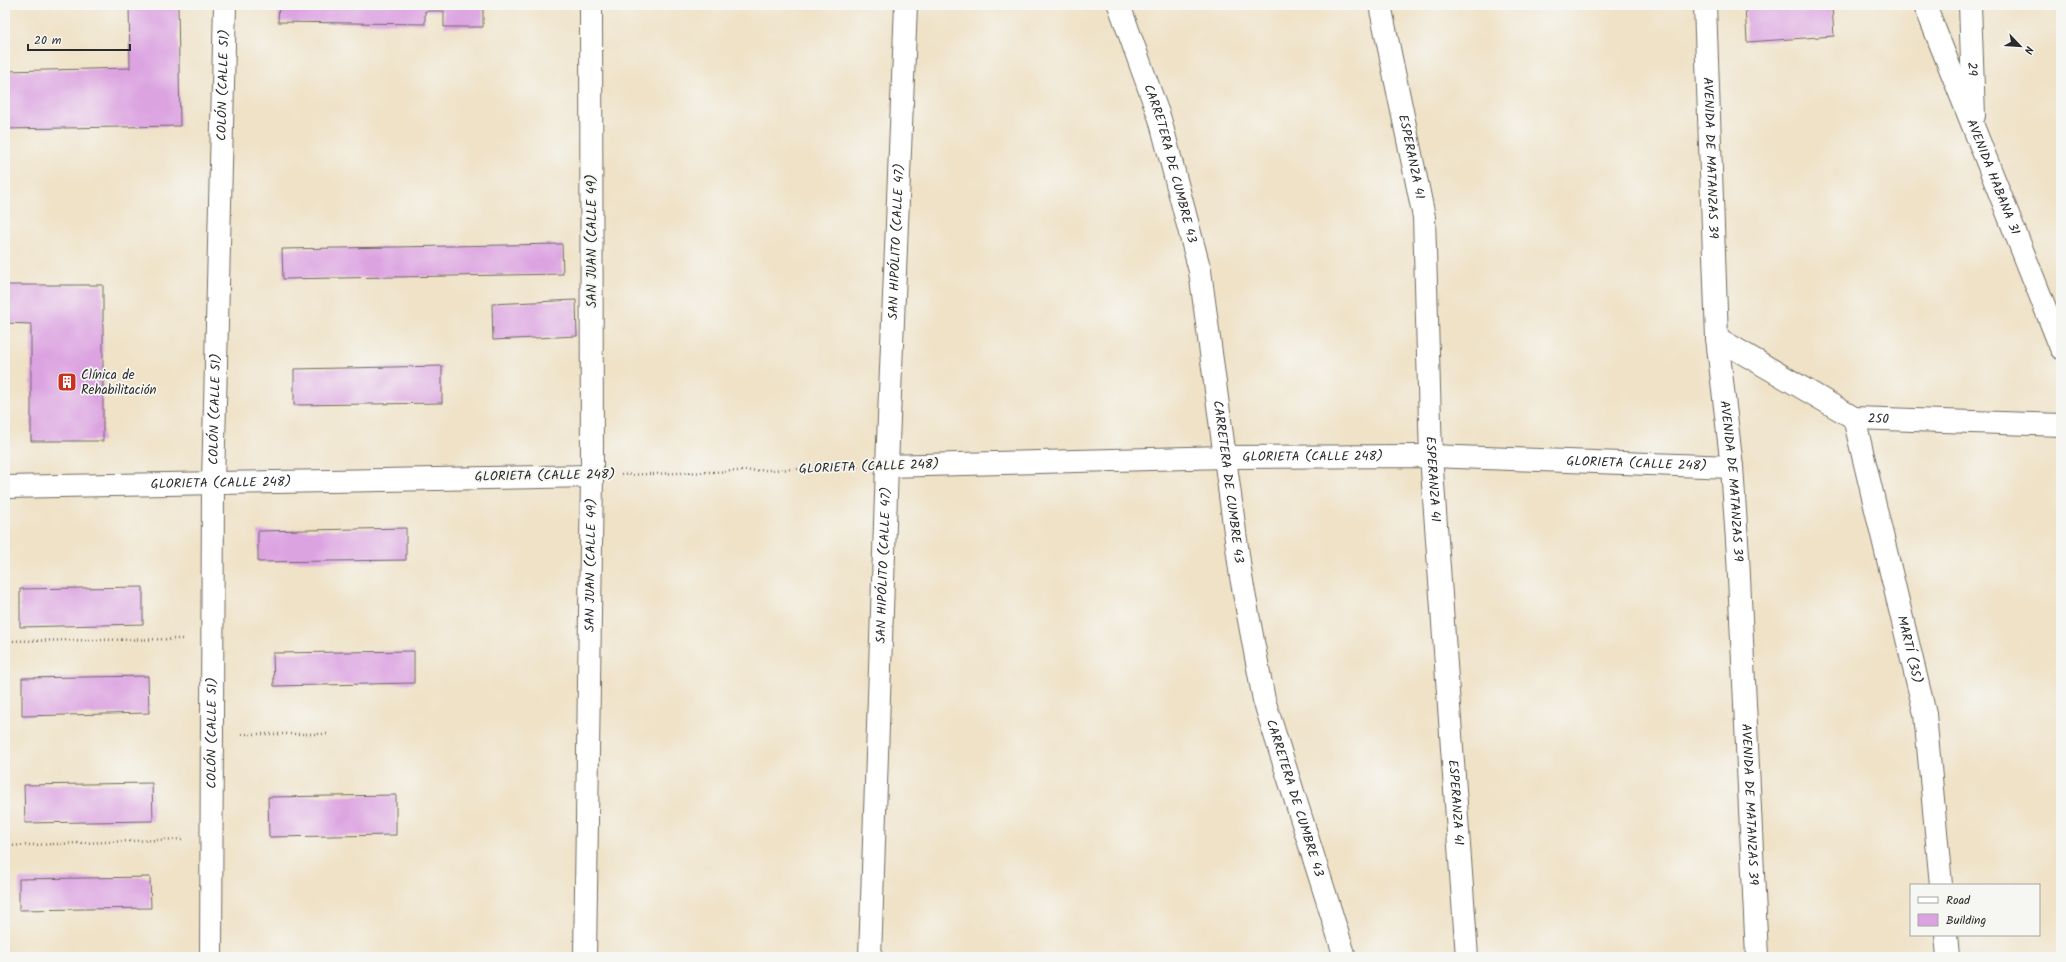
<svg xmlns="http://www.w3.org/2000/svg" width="2066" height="962" viewBox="0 0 2066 962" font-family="Kalam,sans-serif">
  <rect width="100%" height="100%" fill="#f6f6f2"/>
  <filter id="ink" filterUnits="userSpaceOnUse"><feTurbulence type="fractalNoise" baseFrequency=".025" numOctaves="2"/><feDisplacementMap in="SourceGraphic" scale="8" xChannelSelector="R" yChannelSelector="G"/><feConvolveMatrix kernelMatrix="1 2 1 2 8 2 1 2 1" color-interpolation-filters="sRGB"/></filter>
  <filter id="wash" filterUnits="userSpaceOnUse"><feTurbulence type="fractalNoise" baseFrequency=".012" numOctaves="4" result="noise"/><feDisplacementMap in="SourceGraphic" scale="16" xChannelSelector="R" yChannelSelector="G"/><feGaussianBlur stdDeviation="0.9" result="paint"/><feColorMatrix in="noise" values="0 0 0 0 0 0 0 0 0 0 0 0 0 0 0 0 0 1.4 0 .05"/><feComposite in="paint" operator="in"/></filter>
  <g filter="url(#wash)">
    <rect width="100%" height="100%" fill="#efe2c7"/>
    <g id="blocks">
      <path fill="#dca3e1" d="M 129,5 L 178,5 L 180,126 L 5,129 L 5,71 L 130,68 Z
        M 279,5 L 483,5 L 483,27 L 444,27 L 444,11 L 425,11 L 425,24 L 278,22 Z
        M 1745,5 L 1832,5 L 1834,36 L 1747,42 Z
        M 562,244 L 563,274 L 283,279 L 282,249 Z
        M 5,285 L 103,285 L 103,441 L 31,441 L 31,324 L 5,323 Z
        M 576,300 L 577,336 L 493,340 L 492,304 Z
        M 442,366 L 442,403 L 294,405 L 294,369 Z
        M 406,528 L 406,560 L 258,562 L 258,531 Z
        M 143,587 L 143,624 L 20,627 L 20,589 Z
        M 414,651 L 414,683 L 274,686 L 273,653 Z
        M 148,676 L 149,713 L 22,716 L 22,678 Z
        M 152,783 L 153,821 L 25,823 L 24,785 Z
        M 396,795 L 396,835 L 269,837 L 268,797 Z
        M 150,877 L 151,908 L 19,910 L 19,879 Z"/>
    </g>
  </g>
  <g filter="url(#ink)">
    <use href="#blocks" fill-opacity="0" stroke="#706b62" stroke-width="1"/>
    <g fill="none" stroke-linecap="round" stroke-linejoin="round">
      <defs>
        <g id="minor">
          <path id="s1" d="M 1119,5 L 1160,119 L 1200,271 L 1241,577 L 1264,700 L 1345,957"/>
          <path id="s2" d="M 1380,5 L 1424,217 L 1431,456 L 1467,957"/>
          <path id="s3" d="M 1705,5 L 1717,338 L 1732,467 L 1738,556 L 1757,957"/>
          <path id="s4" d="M 1925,5 L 2061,348"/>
          <path id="s5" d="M 1970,5 L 1974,116"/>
          <path id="s6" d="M 1717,338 L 1854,418 L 2061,425"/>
          <path id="s7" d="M 1854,418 L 1925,714 L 1941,885"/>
          <path id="s8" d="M 887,466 L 1225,457 L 1431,456 L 1732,467"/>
          <path id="s9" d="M 5,487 L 592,476"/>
          <path d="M 1946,935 L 1948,957"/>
          <path id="s10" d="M 211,957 L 213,483 L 225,5"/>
          <path id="s11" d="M 585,957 L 592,476 L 591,5"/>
          <path id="s12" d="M 870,957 L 887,466 L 906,5"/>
        </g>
      </defs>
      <use href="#minor" stroke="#706b62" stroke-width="24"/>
      <path stroke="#706b62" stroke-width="2.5" stroke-dasharray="1 3" stroke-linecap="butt" d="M 621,475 L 858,467
        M 5,641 L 184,639
        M 242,734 L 327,734
        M 5,846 L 183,839"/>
      <use href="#minor" stroke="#fff" stroke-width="22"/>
    </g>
  </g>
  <defs>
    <symbol id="building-square" viewBox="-11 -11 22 22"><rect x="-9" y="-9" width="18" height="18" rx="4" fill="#c8321e" stroke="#f6f6f2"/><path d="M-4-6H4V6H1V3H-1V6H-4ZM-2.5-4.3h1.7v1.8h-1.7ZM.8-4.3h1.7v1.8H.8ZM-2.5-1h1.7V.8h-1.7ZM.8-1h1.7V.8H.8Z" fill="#fff"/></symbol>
  </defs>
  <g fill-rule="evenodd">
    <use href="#building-square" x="56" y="371" width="22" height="22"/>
  </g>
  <g text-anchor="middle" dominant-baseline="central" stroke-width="3.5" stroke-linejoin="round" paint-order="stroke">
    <g font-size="13" fill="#2b2b2b" stroke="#f6f6f2">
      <text stroke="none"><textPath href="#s5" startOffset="64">29</textPath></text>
      <text stroke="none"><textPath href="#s10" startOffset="872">COLÓN (CALLE 51)</textPath></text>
      <text stroke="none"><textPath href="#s2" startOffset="155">ESPERANZA 41</textPath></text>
      <text stroke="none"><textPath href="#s3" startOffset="153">AVENIDA DE MATANZAS 39</textPath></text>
      <text stroke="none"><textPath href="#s1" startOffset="167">CARRETERA DE CUMBRE 43</textPath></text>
      <text stroke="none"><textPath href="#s4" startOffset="185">AVENIDA HABANA 31</textPath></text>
      <text transform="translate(592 241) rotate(-90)">SAN JUAN (CALLE 49)</text>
      <text stroke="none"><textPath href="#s12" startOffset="716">SAN HIPÓLITO (CALLE 47)</textPath></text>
      <text stroke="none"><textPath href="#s10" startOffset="548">COLÓN (CALLE 51)</textPath></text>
      <text stroke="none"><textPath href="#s6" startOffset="183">250</textPath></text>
      <text stroke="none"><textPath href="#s8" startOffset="426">GLORIETA (CALLE 248)</textPath></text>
      <text stroke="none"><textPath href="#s8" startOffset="750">GLORIETA (CALLE 248)</textPath></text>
      <text transform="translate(869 467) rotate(-2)">GLORIETA (CALLE 248)</text>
      <text transform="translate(545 476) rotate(-1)">GLORIETA (CALLE 248)</text>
      <text stroke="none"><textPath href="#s2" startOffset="479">ESPERANZA 41</textPath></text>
      <text stroke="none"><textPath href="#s3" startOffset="477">AVENIDA DE MATANZAS 39</textPath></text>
      <text stroke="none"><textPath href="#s1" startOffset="491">CARRETERA DE CUMBRE 43</textPath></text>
      <text stroke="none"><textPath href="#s9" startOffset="216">GLORIETA (CALLE 248)</textPath></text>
      <text stroke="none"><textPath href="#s11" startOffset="392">SAN JUAN (CALLE 49)</textPath></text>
      <text stroke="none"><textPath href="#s12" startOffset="392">SAN HIPÓLITO (CALLE 47)</textPath></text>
      <text stroke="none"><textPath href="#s7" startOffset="238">MARTÍ (35)</textPath></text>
      <text stroke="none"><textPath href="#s10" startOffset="224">COLÓN (CALLE 51)</textPath></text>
      <text stroke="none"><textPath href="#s1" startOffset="815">CARRETERA DE CUMBRE 43</textPath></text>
      <text stroke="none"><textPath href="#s2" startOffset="803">ESPERANZA 41</textPath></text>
      <text stroke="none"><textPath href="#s3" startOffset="801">AVENIDA DE MATANZAS 39</textPath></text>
    </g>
    <g font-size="13" fill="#2b2b2b" stroke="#f6f6f2" text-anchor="start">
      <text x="81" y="375">Clínica de<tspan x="81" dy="15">Rehabilitación</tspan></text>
    </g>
  </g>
  <rect width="2066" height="962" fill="none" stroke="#f6f6f2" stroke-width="20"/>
  <rect x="1910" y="884" width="130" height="52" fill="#f6f6f2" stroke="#a5a5a2"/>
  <rect x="1918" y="897" width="20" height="6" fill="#ffffff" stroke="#a5a5a2"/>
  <text x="1946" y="904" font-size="12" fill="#2b2b2b">Road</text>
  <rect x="1918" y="914" width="20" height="12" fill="#dca3e1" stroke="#a5a5a2"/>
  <text x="1946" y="924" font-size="12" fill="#2b2b2b">Building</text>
  <g transform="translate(2020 46) rotate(115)" stroke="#f6f6f2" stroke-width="3" paint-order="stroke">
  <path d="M0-3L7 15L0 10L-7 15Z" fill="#2b2b2b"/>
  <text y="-6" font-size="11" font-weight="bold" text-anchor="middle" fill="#2b2b2b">N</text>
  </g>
  <path d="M28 44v6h102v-6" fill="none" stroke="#2b2b2b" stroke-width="2"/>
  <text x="34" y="44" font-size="12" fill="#2b2b2b" stroke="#f6f6f2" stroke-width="3" paint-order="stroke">20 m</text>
</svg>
